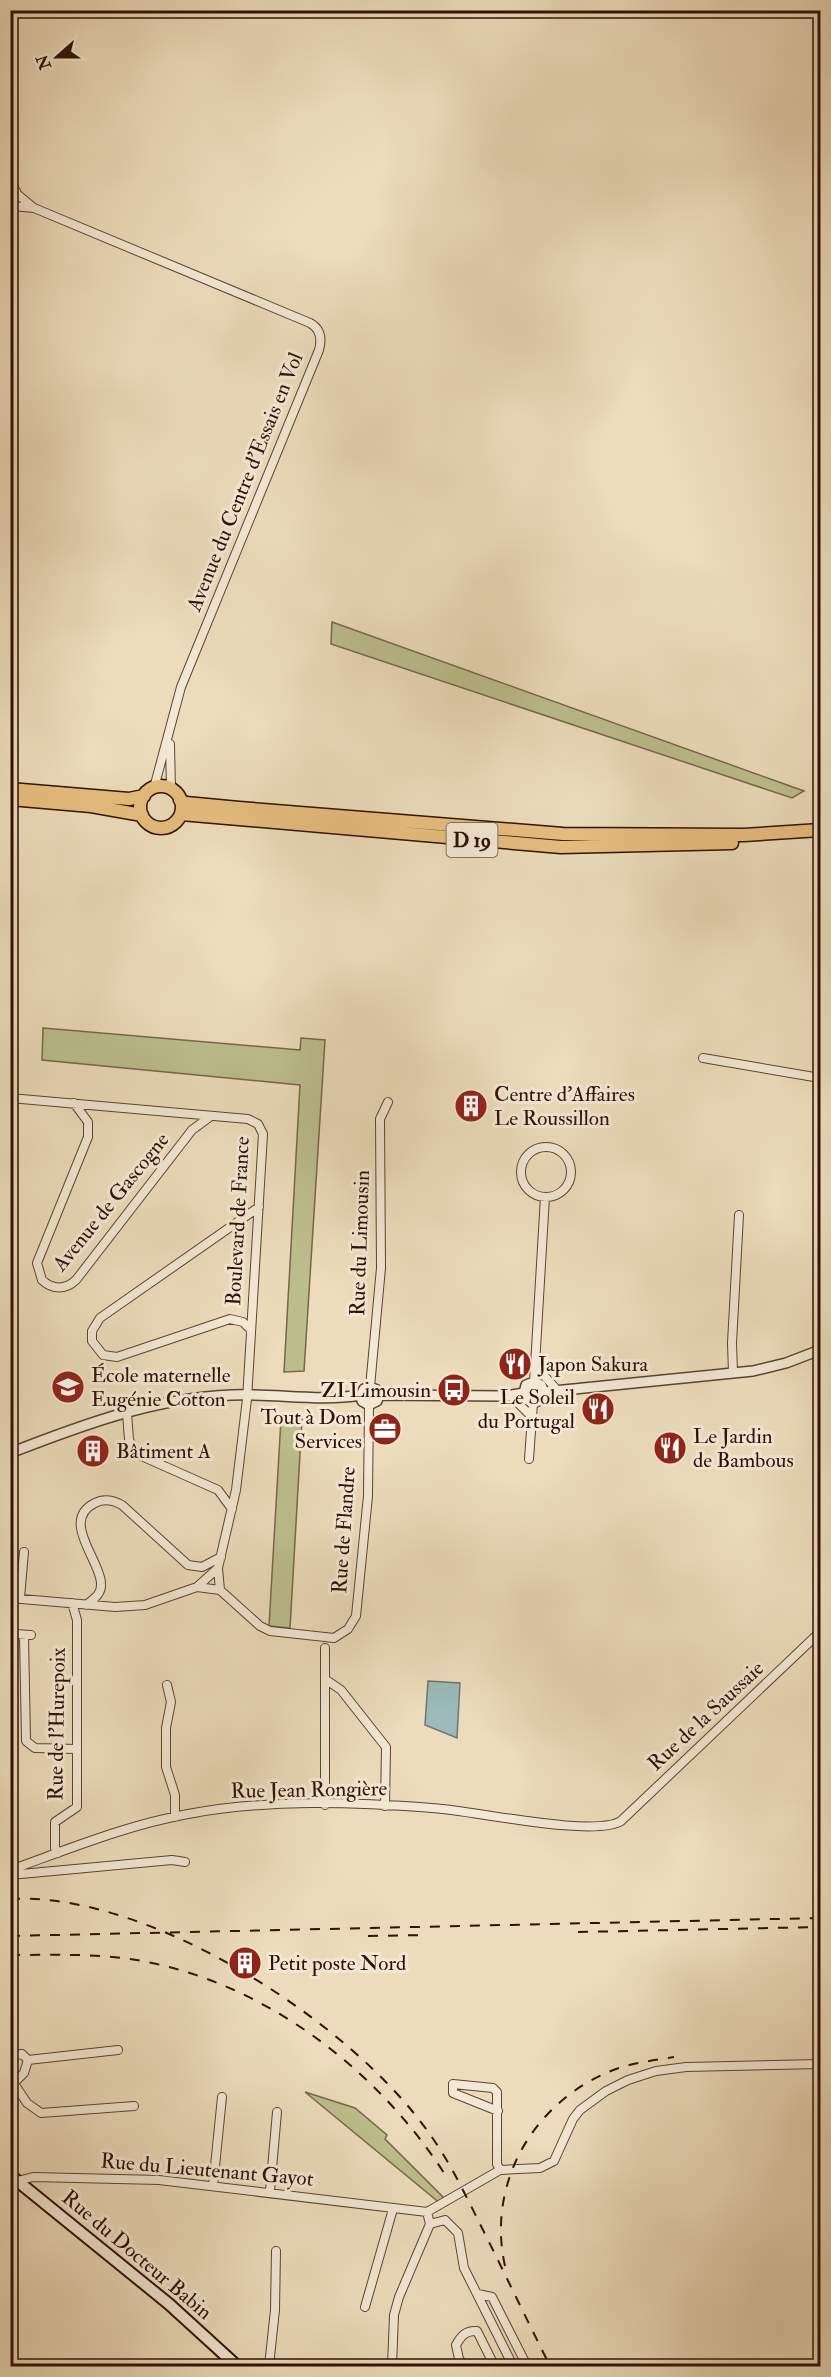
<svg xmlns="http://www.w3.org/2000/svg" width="831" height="2377" viewBox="0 0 831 2377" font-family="'IM FELL Double Pica',serif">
  <rect width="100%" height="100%" fill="#ecdcbb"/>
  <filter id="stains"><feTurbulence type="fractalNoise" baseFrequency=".00333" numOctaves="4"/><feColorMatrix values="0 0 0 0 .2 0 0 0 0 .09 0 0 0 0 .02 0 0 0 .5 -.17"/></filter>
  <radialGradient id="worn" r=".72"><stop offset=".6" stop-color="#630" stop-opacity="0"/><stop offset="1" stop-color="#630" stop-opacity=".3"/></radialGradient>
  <path fill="#bcbf8d" stroke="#766849" stroke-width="1.5" d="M 332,622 L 804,791 L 792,798 L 331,644 Z
    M 43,1028 L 300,1050 L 301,1038 L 325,1040 L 304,1371 L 284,1372 L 300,1085 L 42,1060 Z
    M 281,1419 L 302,1419 L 290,1628 L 269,1626 Z
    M 305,2092 L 355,2108 L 387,2135 L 385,2139 L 446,2200 L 441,2204 Z"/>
  <path fill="#9bbab9" stroke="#707671" stroke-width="1.5" d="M 428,1681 L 460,1683 L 457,1738 L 425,1725 Z"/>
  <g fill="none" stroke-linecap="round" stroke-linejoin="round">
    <defs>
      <path id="minor" d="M 10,186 L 16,191 L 17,197 L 10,207
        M 17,194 L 34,208
        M 13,206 L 34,208 L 310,323 C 321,329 322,339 319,350 L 181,687 L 154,788
        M 170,744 L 171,789
        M 703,1058 L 820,1078
        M 10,1098 L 248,1119 L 258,1124 L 263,1134 L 247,1399 L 236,1490 L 218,1568 L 197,1587 L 145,1605 L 115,1607 L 10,1598
        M 74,1103 L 88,1122 L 88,1137 L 37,1263 L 42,1280 C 53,1290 65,1290 76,1280 L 192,1130 L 211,1116
        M521 1172a25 25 0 1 1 50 0a25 25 0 1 1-50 0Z
        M 251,1330 L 243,1322 L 230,1319 L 117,1357 L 103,1355 L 92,1341 L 92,1331 L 100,1318 L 259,1207
        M 535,1370 L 540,1371 L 557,1390
        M 733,1373 L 732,1343 L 739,1215
        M 534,1382 L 545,1197
        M 370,1387 L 381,1268 L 380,1119 L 388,1102
        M 510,1395 L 532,1417
        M 127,1413 L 129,1440 L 137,1454 L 218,1490 L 232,1509
        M 529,1459 L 533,1403
        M 218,1568 L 220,1590
        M 197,1587 L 220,1590 L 260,1626 L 270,1631 L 334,1638 L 348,1629 L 356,1616 L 368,1496 L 369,1405
        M 20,1598 L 24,1552
        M 86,1605 C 94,1599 102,1594 101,1583 C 100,1560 60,1520 95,1503 C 104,1498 113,1500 122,1505 L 188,1565 L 202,1567 L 221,1557
        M 15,1634 L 31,1635
        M 24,1635 L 26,1741 L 35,1748 L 76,1749
        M 325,1679 L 341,1690 L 386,1747 L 385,1806
        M 167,1685 L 171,1702 L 166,1728 L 166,1767 L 175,1795 L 175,1817
        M 325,1805 L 325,1648
        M 58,1853 L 55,1848 L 55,1822 L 77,1807 L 77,1620 L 72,1603
        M 10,1870 C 69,1849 127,1825 188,1814 C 266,1799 353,1802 432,1808 C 471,1810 593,1838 621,1821 L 820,1632
        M 10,1875 L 172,1860 L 185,1862
        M 10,2056 L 22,2054 L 28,2060
        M 12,2085 L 24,2073 L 28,2060 L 118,2050
        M 15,2085 L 27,2103 L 41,2113 L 134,2106
        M 498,2111 L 453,2093 L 453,2084 L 493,2088 L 497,2092 L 497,2164 L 500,2170
        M 18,2181 L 33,2177 L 159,2180 L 427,2212 L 500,2170 L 540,2168 L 554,2161 L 573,2119 L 580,2110 L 606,2091 L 628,2080 L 656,2071 L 686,2067 L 820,2064
        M 213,2186 L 222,2097
        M 270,2191 L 277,2112
        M 430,2224 L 445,2220 L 458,2233 L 464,2268 L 513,2366
        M 478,2294 L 492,2297 L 527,2366
        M 365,2307 L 393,2209
        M 269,2366 L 275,2310 L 276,2251
        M 392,2366 L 394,2315 L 399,2297 L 430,2224 L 427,2212
        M 464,2366 L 459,2359 L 456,2345 C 461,2336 466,2330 477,2331 L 492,2361 L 488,2366"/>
      <path id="tertiary" d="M 544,1392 L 753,1371 L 786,1363 L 820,1350
        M 524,1393 L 526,1399 L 533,1403 L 541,1400 L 544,1392
        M 524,1393 L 526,1385 L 534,1382 L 541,1385 L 544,1392
        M 361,1395 L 362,1401 L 369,1405 L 377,1401 L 379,1395
        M 361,1395 L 364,1389 L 370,1387 L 377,1390 L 379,1395
        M 379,1395 L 505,1396 L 524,1393
        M 10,1453 C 82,1425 154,1398 232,1395 C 274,1393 319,1402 361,1395"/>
      <path id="secondary" d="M 10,2175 L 169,2304 L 237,2366"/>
      <path id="primary" d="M140 807a21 21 0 1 1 42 0a21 21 0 1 1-42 0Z
        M 10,789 L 129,799 L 144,796
        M 10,799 L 91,806 L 142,815
        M 180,800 L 186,803 L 239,808 L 563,834 L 744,835 L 820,830
        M 181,814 L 561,847 L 732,843"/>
    </defs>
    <use href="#minor" stroke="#5e4332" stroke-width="10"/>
    <use href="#tertiary" stroke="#5e4332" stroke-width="12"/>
    <use href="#secondary" stroke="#2f1005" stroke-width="14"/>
    <use href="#primary" stroke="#2f1005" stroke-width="15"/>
    <use href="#minor" stroke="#f3e8d3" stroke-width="8"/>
    <use href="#tertiary" stroke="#f3e8d3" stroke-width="9"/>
    <use href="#secondary" stroke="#f3e8d3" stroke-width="10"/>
    <use href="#primary" stroke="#e6be7e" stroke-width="12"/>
    <path stroke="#2f1005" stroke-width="2" stroke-dasharray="10 10" stroke-linecap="butt" d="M 10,1899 C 149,1891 351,2022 429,2133 C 450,2162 466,2196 482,2228 C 505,2274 527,2320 550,2366
      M 578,1932 L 820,1927
      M 10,1936 L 820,1918
      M 368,1936 L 428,1935
      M 10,1955 C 55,1955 99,1953 142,1961 C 267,1984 379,2071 446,2176
      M 505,2266 C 486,2182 535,2099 616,2069 C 634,2063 654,2060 674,2057"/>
  </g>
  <defs>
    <symbol id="building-disc" viewBox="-11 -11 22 22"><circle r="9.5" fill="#8f2418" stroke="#f3e8d3"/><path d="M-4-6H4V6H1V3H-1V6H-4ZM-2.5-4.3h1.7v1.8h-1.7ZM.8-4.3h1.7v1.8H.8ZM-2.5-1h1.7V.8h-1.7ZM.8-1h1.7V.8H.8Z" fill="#fff"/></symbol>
    <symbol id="restaurant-disc" viewBox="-11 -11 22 22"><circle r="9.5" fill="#8f2418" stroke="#f3e8d3"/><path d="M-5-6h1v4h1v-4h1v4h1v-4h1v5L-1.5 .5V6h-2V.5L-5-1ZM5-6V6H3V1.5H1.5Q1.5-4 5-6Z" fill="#fff"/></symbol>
    <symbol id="school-disc" viewBox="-11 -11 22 22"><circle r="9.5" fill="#8f2418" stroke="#f3e8d3"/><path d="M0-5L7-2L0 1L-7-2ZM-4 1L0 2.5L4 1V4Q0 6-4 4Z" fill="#fff"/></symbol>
    <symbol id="bus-disc" viewBox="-11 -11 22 22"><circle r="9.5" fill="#8f2418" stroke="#f3e8d3"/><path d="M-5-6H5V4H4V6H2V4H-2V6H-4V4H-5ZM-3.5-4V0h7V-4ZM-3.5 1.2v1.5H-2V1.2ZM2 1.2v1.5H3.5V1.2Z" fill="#fff"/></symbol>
    <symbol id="office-disc" viewBox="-11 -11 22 22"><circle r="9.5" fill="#8f2418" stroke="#f3e8d3"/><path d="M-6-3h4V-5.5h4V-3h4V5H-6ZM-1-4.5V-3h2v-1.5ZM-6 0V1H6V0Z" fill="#fff"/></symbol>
  </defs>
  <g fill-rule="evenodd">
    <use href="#building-disc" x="452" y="1087" width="38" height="38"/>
    <use href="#restaurant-disc" x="496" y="1345" width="38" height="38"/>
    <use href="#school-disc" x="49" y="1368" width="38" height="38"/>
    <use href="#bus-disc" x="435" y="1371" width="38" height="38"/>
    <use href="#restaurant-disc" x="579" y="1390" width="38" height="38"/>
    <use href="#office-disc" x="366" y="1410" width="38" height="38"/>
    <use href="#restaurant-disc" x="651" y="1429" width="38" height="38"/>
    <use href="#building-disc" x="74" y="1432" width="38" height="38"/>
    <use href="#building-disc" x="226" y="1944" width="38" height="38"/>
  </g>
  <g text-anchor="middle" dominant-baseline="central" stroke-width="6" stroke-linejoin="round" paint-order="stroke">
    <rect fill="#f3e8d3" stroke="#6a5143" stroke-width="1.5" x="446.5" y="823" width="51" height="34" rx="4.5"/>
    <g font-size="20" font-weight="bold" fill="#2f1005">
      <text x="472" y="840">D 19</text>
    </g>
    <g font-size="21" fill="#2f1005" stroke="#f3e8d3">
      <text transform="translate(245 482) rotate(-68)">Avenue du Centre d'Essais en Vol</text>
      <text transform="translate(111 1202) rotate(-51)">Avenue de Gascogne</text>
      <text transform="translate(238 1221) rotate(-87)">Boulevard de France</text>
      <text transform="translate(360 1243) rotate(-88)">Rue du Limousin</text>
      <text transform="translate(344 1530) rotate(-86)">Rue de Flandre</text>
      <text transform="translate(706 1716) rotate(-43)">Rue de la Saussaie</text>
      <text transform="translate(57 1724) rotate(-89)">Rue de l'Hurepoix</text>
      <text transform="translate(309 1790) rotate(-1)">Rue Jean Rongière</text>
      <text transform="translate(207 2170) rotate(5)">Rue du Lieutenant Gayot</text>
      <text transform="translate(137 2255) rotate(40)">Rue du Docteur Babin</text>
    </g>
    <g font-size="21" fill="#2f1005" stroke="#f3e8d3" text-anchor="start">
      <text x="494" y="1094">Centre d’Affaires<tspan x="494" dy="24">Le Roussillon</tspan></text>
      <text x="538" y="1364">Japon Sakura</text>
      <text x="91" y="1375">École maternelle<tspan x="91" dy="24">Eugénie Cotton</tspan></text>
      <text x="431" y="1390" text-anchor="end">ZI Limousin</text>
      <text x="575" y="1397" text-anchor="end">Le Soleil<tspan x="575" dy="24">du Portugal</tspan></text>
      <text x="362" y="1417" text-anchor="end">Tout à Dom<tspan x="362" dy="24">Services</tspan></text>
      <text x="693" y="1436">Le Jardin<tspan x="693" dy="24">de Bambous</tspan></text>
      <text x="116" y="1451">Bâtiment A</text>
      <text x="268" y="1963">Petit poste Nord</text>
    </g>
  </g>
  <rect width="831" height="2377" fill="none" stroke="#ecdcbb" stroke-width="36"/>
  <rect x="12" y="12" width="807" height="2353" fill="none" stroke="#2f1005" stroke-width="3"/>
  <rect x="18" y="18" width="795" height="2341" fill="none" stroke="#2f1005" stroke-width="1.5"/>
  <g transform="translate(57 57) rotate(249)" stroke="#f3e8d3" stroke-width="4.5" paint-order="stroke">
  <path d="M0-4.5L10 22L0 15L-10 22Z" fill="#2f1005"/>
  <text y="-9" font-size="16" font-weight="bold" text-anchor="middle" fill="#2f1005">N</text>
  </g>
  <rect width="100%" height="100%" filter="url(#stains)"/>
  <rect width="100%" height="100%" fill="url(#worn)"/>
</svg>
